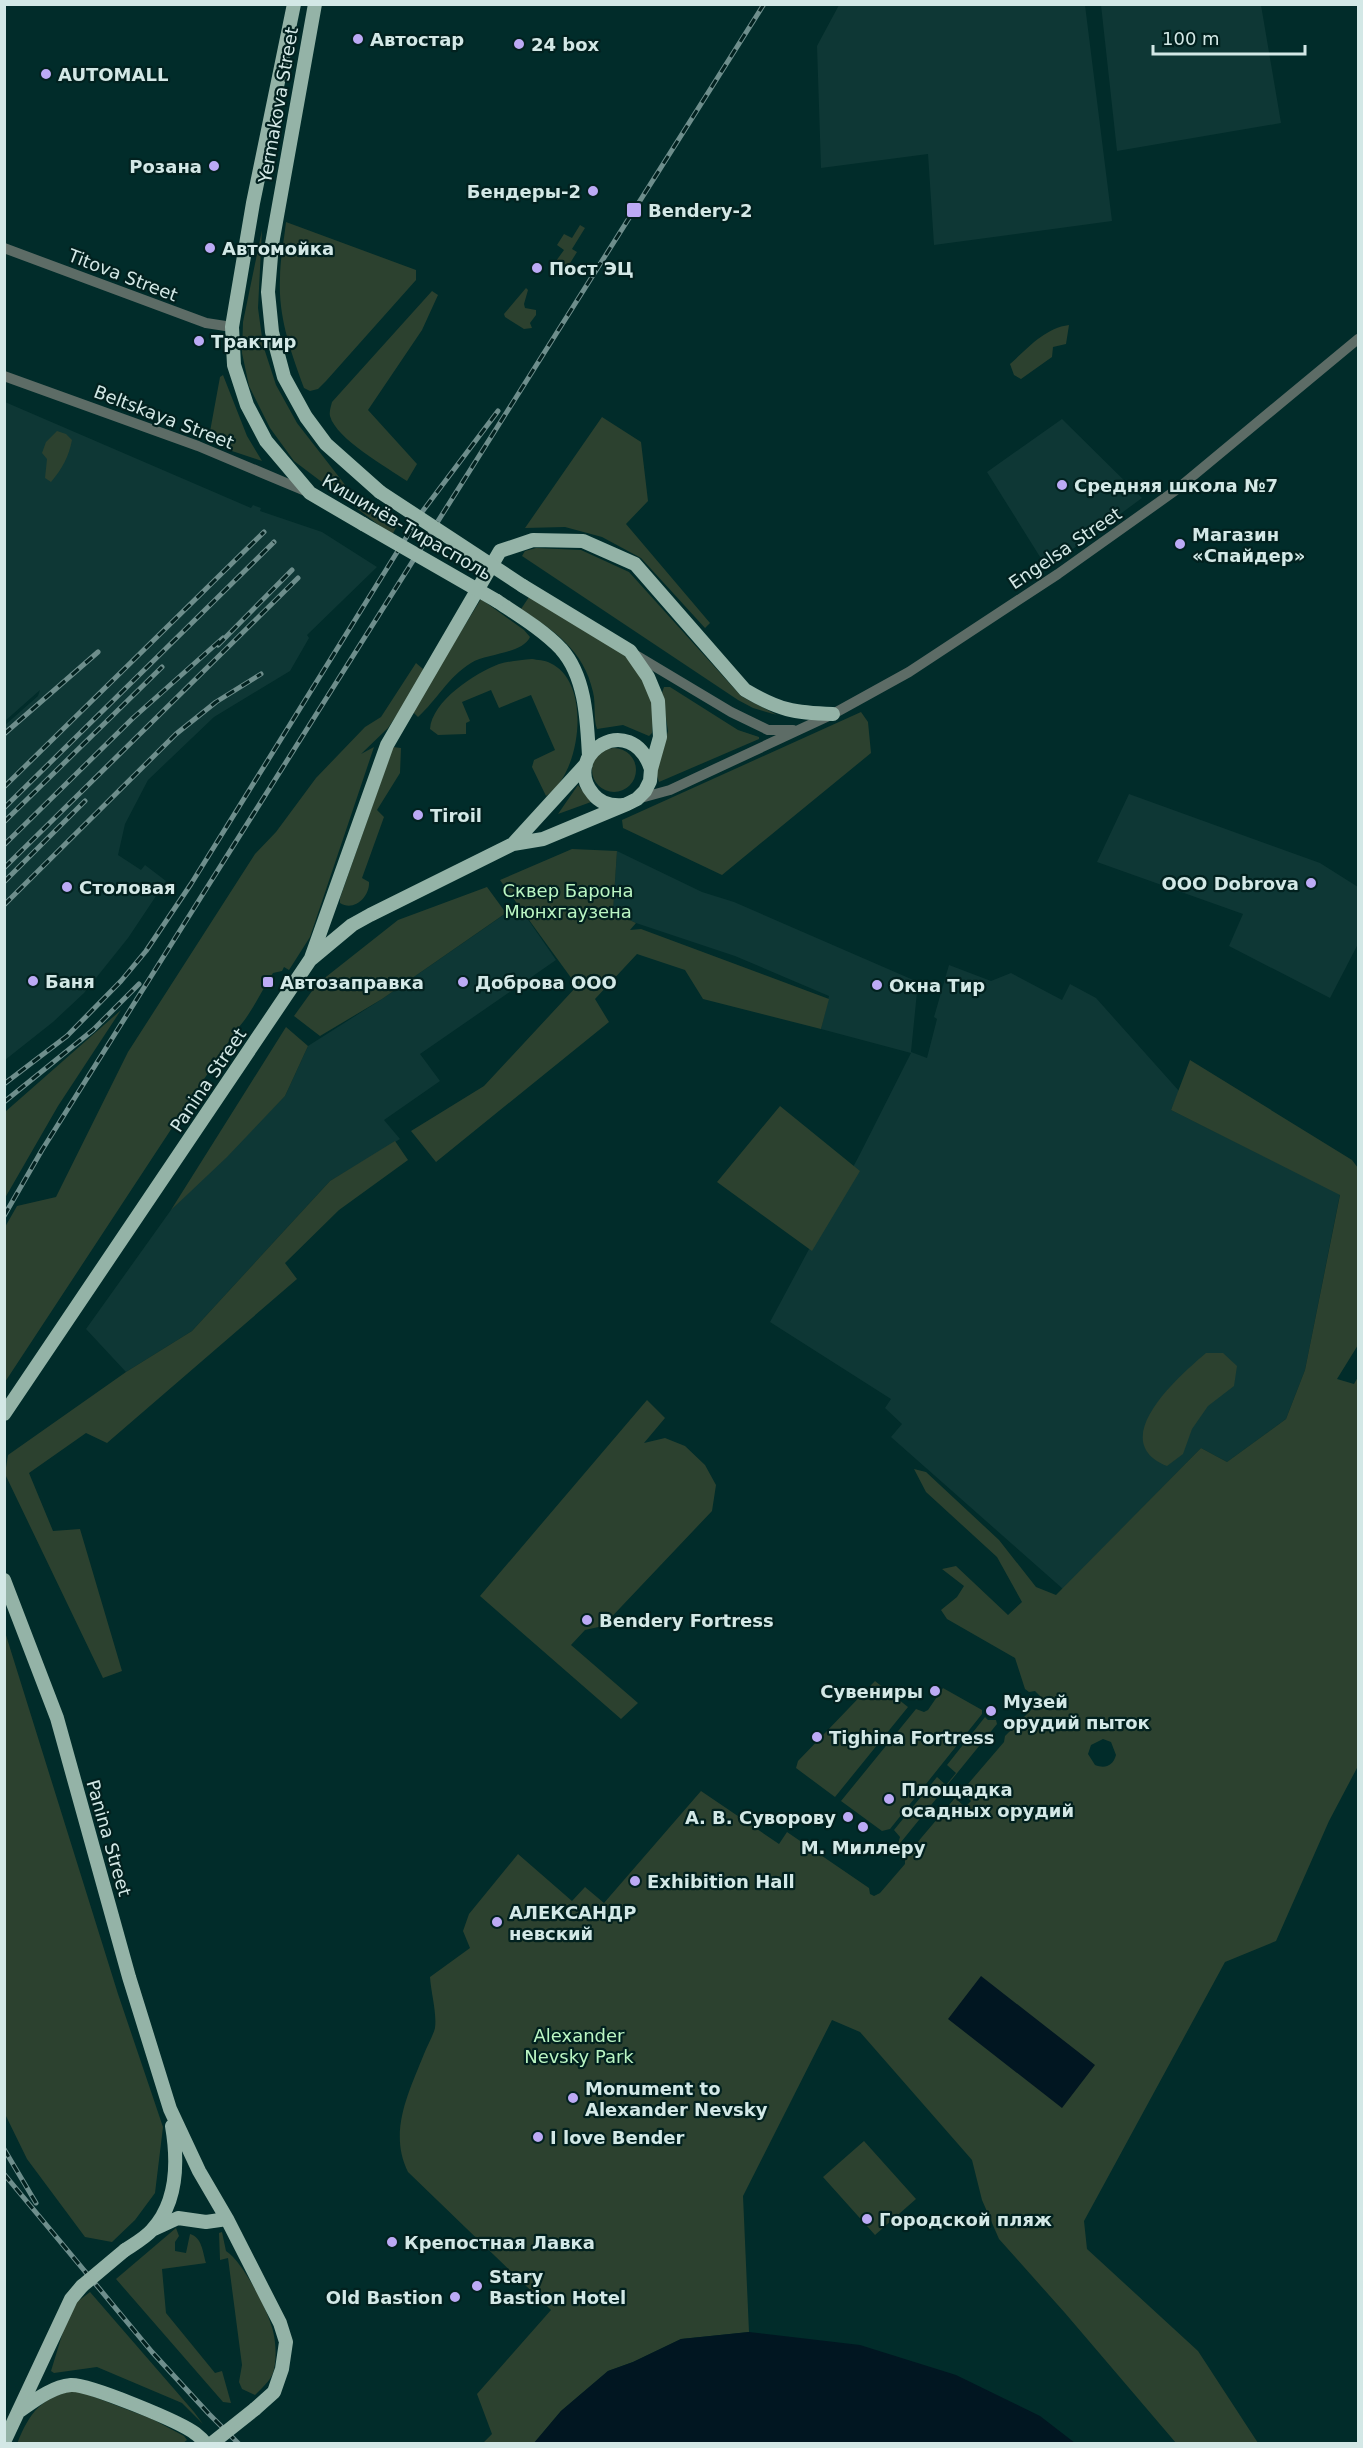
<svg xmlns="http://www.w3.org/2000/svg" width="1363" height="2448" viewBox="0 0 1363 2448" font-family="'DejaVu Sans',sans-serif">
  <rect width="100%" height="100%" fill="#012c2a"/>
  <path fill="#0e3735" d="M 839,5 L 1085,5 L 1112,221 L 934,245 L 928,154 L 821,168 L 817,46 Z
    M 1101,5 L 1261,5 L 1281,123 L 1117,151 Z
    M 5,402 L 251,508 L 253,505 L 261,508 L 260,511 L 322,532 L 377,567 L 307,635 L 309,638 L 290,671 L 214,717 L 148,780 L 125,824 L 118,855 L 141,870 L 145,865 L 166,881 L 128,938 L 84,993 L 53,1022 L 5,1060 L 4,726 L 38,696 L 40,690 L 5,721 Z
    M 1062,419 L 1142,498 L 1047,568 L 987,472 Z
    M 1129,794 L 1320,863 L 1358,887 L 1358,944 L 1330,998 L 1229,946 L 1243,914 L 1097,862 Z
    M 617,851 L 702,892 L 734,902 L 918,982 L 911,1052 L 927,1058 L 937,1019 L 934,1017 L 949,965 L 991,981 L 1011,973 L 1062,1000 L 1070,984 L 1096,998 L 1179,1091 L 1171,1110 L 1340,1194 L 1305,1370 L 1286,1419 L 1227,1462 L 1201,1448 L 1063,1589 L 891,1437 L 902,1424 L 885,1408 L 891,1399 L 770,1322 L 860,1154 L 911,1053 L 821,1029 L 829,996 L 735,956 L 636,923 L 613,912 Z
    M 518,905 L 556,960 L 420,1054 L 440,1081 L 384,1120 L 400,1139 L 330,1181 L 192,1331 L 126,1372 L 86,1329 L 171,1210 L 285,1096 L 308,1046 L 382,999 Z"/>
  <path fill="#2c412f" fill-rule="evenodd" d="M 286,222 L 416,270 L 416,280 L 326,381 L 318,389 L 310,391 L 304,388 C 291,352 278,317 280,278 C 280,260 284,241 286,222 Z
    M 580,225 L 585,228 L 572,249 L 577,252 L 567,268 L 556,261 L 564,250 L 557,245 L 564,234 L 572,238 Z
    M 262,230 L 258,308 L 263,345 L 276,385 L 297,423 L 346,486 L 398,524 L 392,535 L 294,461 L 270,428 L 249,386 L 242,353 L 243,322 Z
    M 526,288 L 528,290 L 524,304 L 525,308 L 536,310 L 536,315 L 530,323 L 532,328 L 524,329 L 505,317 L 504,314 Z
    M 432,291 L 438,295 L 422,330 L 368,410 L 417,464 L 407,481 C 388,468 336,439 330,416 C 329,412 331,406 332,402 Z
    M 1069,325 L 1066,344 L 1053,347 L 1052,357 L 1021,379 L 1014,375 L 1010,364 C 1028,348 1045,328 1069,325 Z
    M 223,375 L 247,436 L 262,461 L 217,446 L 209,437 L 220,377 Z
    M 602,417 L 641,442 L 648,501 L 626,524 L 710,623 L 705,628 L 641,558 L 602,537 L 565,527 L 525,528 Z
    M 57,431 L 66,434 L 72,440 C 69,456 62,469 51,482 L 45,478 L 47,459 L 42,453 L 46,442 Z
    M 536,548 L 581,550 L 629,572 L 741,696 L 777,715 L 753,708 L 738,700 L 522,556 L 525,551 Z
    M 529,597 C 562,617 627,646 645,679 C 654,695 654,716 652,733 L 649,736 L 623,725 L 597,729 C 593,718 596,704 593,692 C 584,650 554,631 521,609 Z
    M 481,599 L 524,630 L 530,637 C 522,654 488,653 471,663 C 448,677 437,700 418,717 L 412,711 Z
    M 532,659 C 537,660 545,660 550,663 C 593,682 581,775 546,796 L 532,767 L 534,760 L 555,750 L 531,695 L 499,708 L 491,690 L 462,702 L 470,721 L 466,723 L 466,734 L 438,735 L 430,729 C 432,701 475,673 499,664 C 510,661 521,660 532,659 Z
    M 416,663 L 423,669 L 422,677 L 388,728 L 361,754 L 374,747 L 310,937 L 289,970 L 284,967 L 282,971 L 273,973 C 262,990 250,1016 237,1029 L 5,1382 L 5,1227 L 17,1206 L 56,1197 L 128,1052 L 255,854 L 276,832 L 316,778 L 365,727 L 381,717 Z
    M 664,687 L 670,687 L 738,730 L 759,737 L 759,739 L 659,782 L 656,773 L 668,731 L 662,693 Z
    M 861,712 L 868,722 L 871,753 L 722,875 L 623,828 L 622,820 Z
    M 393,747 L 401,748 L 400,773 L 377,810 L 384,817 L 362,878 L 369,882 C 370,897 354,912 340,903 L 340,898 Z
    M592 770a22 22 0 1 1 44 0a22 22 0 1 1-44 0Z
    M 578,785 L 591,802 L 558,814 Z
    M 572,849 L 617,851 L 613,912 L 636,923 L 630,930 L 641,929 L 829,999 L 821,1029 L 703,999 L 685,970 L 637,954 L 595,999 L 609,1022 L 436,1162 L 411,1131 L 484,1086 L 577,986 L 500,880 Z
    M 487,887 L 506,913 L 382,999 L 320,1036 L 294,1016 L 317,984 L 398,920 Z
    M 121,1010 L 58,1106 L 5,1198 L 5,1112 Z
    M 286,1027 L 308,1046 L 285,1096 L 227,1157 L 171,1210 Z
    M 1190,1060 L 1352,1160 L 1358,1168 L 1358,1345 L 1337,1379 L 1354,1384 L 1358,1377 L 1358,1766 L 1329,1821 L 1276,1941 L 1225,1962 L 1084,2221 L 1087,2249 L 1198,2351 L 1258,2443 L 1176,2443 L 1065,2313 L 999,2239 L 982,2200 L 972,2160 L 860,2032 L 832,2020 L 743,2196 L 749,2332 L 681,2339 L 633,2362 L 608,2371 L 561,2411 L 534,2443 L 483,2443 L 492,2434 L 477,2394 L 551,2310 L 408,2172 C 388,2132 409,2092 424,2054 C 427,2046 433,2036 435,2028 C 437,2013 431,1993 430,1977 L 470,1948 L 463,1931 L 469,1914 L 518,1854 L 572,1901 L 585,1887 L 604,1903 L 701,1791 L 779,1844 L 787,1832 L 869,1888 L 870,1894 L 874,1896 L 880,1893 L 905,1864 L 905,1857 L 955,1798 L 965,1807 L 971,1801 L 962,1791 L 1004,1742 L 1005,1736 L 1038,1703 L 1040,1696 L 1035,1691 L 1029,1692 L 1025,1689 L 1015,1658 L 947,1619 L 941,1610 L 957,1597 L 964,1586 L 942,1569 L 956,1566 L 1008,1615 L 1022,1602 L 997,1557 L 926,1492 L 914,1469 L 926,1472 L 999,1540 L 1036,1587 L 1056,1595 L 1201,1448 L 1227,1462 L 1286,1419 L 1305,1370 L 1340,1195 L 1171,1110 ZM 1103,1739 L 1111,1742 L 1116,1755 C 1113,1766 1105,1769 1095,1765 L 1088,1754 L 1091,1745 Z
    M 780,1106 L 860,1171 L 812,1251 L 717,1182 Z
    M 395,1141 L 408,1160 L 339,1210 L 285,1263 L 297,1279 L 107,1443 L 86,1433 L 29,1473 L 53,1531 L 80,1529 L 122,1671 L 103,1678 L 5,1474 L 8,1455 L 126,1372 L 192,1331 L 330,1181 Z
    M 1206,1353 L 1223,1353 L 1237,1366 L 1234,1386 L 1208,1406 L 1192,1429 L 1183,1454 L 1167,1466 C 1105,1441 1178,1377 1206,1353 Z
    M 647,1400 L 665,1418 L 644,1443 L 665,1438 L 685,1446 L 705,1465 L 716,1485 L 712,1511 L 603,1626 L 585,1630 L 571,1645 L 638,1703 L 621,1719 L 480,1596 Z
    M 5,1632 L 118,1994 L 163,2127 L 155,2193 L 135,2220 L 112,2242 L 85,2237 L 27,2159 L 5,2114 Z
    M 875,1681 L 908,1707 L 835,1797 L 796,1768 L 798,1761 Z
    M 943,1688 L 982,1710 L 982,1714 L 890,1829 L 882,1831 L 841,1801 L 916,1709 L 924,1712 L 928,1710 Z
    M 985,1717 L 988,1720 L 996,1720 L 997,1724 L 897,1847 L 900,1837 L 894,1830 L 937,1777 L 946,1785 L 956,1773 L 947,1765 Z
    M 864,2141 L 916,2199 L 875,2235 L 823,2177 Z
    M 176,2228 L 179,2236 L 175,2242 L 175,2251 L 186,2253 L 190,2234 C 202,2237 203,2253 206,2263 L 162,2269 L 166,2313 L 215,2373 L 222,2371 L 231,2403 L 223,2402 L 116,2279 Z
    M 222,2232 L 226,2251 C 243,2262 268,2310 273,2331 C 276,2343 277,2361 273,2373 C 270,2381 261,2389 255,2395 L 242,2389 L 239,2382 L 242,2365 L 228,2258 L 220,2260 L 219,2233 Z
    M 90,2292 L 194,2412 L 203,2424 L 182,2403 L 97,2367 L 54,2373 L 51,2371 L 69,2312 L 73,2305 Z
    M 76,2390 L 152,2419 L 184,2436 L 187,2440 L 182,2444 L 17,2444 C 30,2411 42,2397 76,2390 Z"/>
  <path fill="#011621" d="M 981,1976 L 1095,2065 L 1062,2108 L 948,2019 Z
    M 749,2332 L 860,2345 L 956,2375 L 1040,2416 L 1075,2443 L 534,2443 L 561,2411 L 608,2371 L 633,2362 L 681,2339 Z"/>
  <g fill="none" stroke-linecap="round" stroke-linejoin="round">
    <path stroke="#5d6c66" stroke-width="10" d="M 4,248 L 206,323 L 232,327
      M 4,376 L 198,446 L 310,493
      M 634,654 L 731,712 L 768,730 L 793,730
      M 637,799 L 670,790 L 833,714 L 909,672 L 1058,574 L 1176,490 L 1358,339"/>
    <path stroke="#94b3a7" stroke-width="14" d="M 294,4 L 253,203 L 232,327 L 234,365 L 247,405 L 266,441 L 310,493 L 363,524
      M 315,4 L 272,244 L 268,292 L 272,332 L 284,377 L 306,417 L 326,444 L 380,492
      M 497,601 C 518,615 543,630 561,649 C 586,677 587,721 589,756
      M 623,805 C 611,806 600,803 593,794 C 560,755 631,709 651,769
      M 513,844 L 586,764
      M 311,958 L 387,745 L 500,551 L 533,540 L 583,541 L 635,564 L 745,690 C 779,710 794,713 833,714
      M 4,1414 L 310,960 L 352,925 L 370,915 L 513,844 L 543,839 L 627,804 L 637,799 L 645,791 L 650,781 L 651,769 L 660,737 L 658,701 L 648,677 L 630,651 L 523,586
      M 4,1580 L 57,1718 L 129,1977 L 170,2109 L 199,2171 L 227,2219 L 280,2323 L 286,2342 L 282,2369 L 274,2392 L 255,2409
      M 152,2230 L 178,2218 L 206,2222 L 227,2219
      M 125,2250 C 134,2244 145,2238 152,2230 C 178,2202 178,2161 172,2126
      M 18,2412 C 34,2401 51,2387 71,2385 C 89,2384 181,2422 196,2434 C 200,2437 203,2440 206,2444
      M 4,2442 L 71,2299 L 82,2286"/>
    <defs>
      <path id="rail" d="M 218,645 L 292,570
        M 4,734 L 98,652
        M 4,787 L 264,532
        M 4,808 L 274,542
        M 4,822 L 162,667
        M 4,845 L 133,718 L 223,638
        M 4,868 L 298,578
        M 4,882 L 85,801
        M 4,905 L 176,734 L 216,702 L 261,674
        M 4,1084 L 67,1036 L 121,981 L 146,951 L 191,884 L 422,512 L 498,411
        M 4,1102 L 93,1030 L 139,984
        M 4,1216 L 42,1150 L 184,924 L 764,4
        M 4,2149 L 36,2203
        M 4,2174 L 152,2352 L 209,2414 L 239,2444"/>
    </defs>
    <use href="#rail" stroke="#6e8e8c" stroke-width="5"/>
    <use href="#rail" stroke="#02211f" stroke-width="3" stroke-dasharray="9" stroke-linecap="butt"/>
    <path stroke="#94b3a7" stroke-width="14" d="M 380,492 L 523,586
      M 363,524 L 497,601
      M 82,2286 L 125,2250
      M 211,2444 L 255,2409"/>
  </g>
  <g fill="#bcaaf5" stroke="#02211f" stroke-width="2">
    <circle cx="358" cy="39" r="6"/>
    <circle cx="519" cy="44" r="6"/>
    <circle cx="46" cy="74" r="6"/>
    <circle cx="214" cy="166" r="6"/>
    <circle cx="593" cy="191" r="6"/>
    <rect x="626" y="202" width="16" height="16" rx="3"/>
    <circle cx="210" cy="248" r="6"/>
    <circle cx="537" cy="268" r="6"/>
    <circle cx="199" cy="341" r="6"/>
    <circle cx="1062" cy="485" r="6"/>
    <circle cx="1180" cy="544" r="6"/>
    <circle cx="418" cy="815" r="6"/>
    <circle cx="1311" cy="883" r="6"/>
    <circle cx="67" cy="887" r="6"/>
    <circle cx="33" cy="981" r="6"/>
    <rect x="262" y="976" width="12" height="12" rx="3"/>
    <circle cx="463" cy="982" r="6"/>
    <circle cx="877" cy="985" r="6"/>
    <circle cx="587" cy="1620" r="6"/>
    <circle cx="935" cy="1691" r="6"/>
    <circle cx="991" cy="1711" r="6"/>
    <circle cx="817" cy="1737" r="6"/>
    <circle cx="889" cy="1799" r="6"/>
    <circle cx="848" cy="1817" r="6"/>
    <circle cx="863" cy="1827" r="6"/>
    <circle cx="635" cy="1881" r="6"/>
    <circle cx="497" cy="1922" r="6"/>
    <circle cx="573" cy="2098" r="6"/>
    <circle cx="538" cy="2137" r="6"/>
    <circle cx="867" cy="2219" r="6"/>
    <circle cx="392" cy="2242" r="6"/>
    <circle cx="477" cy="2286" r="6"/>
    <circle cx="455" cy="2297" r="6"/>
  </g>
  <g text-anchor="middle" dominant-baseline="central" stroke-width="4.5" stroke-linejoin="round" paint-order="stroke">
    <g font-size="18" font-weight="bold" fill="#d3e8e6" stroke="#02211f" text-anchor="start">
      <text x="370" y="39">Автостар</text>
      <text x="531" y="44">24 box</text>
      <text x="58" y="74">AUTOMALL</text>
      <text x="202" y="166" text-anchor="end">Розана</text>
      <text x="581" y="191" text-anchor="end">Бендеры-2</text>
      <text x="648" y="210">Bendery-2</text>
      <text x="222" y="248">Автомойка</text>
      <text x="549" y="268">Пост ЭЦ</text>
      <text x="211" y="341">Трактир</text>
      <text x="1074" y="485">Средняя школа №7</text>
      <text x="1192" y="534">Магазин<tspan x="1192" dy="21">«Спайдер»</tspan></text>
      <text x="430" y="815">Tiroil</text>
      <text x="1299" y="883" text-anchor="end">OOO Dobrova</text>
      <text x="79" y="887">Столовая</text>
      <text x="45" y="981">Баня</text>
      <text x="280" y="982">Автозаправка</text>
      <text x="475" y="982">Доброва ООО</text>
      <text x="889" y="985">Окна Тир</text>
      <text x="599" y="1620">Bendery Fortress</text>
      <text x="923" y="1691" text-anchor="end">Сувениры</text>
      <text x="1003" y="1701">Музей<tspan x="1003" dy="21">орудий пыток</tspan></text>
      <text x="829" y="1737">Tighina Fortress</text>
      <text x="901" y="1789">Площадка<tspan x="901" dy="21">осадных орудий</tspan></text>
      <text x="836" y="1817" text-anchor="end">А. В. Суворову</text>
      <text x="863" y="1847" text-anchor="middle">М. Миллеру</text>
      <text x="647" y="1881">Exhibition Hall</text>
      <text x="509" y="1912">АЛЕКСАНДР<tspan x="509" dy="21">невский</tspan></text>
      <text x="585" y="2088">Monument to<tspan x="585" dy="21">Alexander Nevsky</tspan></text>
      <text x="550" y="2137">I love Bender</text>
      <text x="879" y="2219">Городской пляж</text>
      <text x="404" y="2242">Крепостная Лавка</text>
      <text x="489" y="2276">Stary<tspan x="489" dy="21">Bastion Hotel</tspan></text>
      <text x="443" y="2297" text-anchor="end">Old Bastion</text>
    </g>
    <g font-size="18" fill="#d3e8e6" stroke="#02211f">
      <text transform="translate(278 105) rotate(-80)">Yermakova Street</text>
      <text transform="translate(123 275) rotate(21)">Titova Street</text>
      <text transform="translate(164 417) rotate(21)">Beltskaya Street</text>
      <text transform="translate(407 527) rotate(30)">Кишинёв-Тирасполь</text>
      <text transform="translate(1065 548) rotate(-34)">Engelsa Street</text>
      <text transform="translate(208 1080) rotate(-56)">Panina Street</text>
      <text transform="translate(109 1838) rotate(74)">Panina Street</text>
    </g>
    <g font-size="18" fill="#bbf6c3" stroke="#02211f">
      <text x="568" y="890">Сквер Барона<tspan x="568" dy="21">Мюнхгаузена</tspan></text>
      <text x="579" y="2035">Alexander<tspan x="579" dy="21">Nevsky Park</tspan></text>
    </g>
  </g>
  <rect width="1363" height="2448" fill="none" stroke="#d3e8e6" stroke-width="12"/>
  <path d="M1153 45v9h152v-9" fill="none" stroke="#d3e8e6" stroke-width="3"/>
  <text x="1162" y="45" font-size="18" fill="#d3e8e6" stroke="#02211f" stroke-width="4.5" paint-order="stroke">100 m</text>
</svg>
